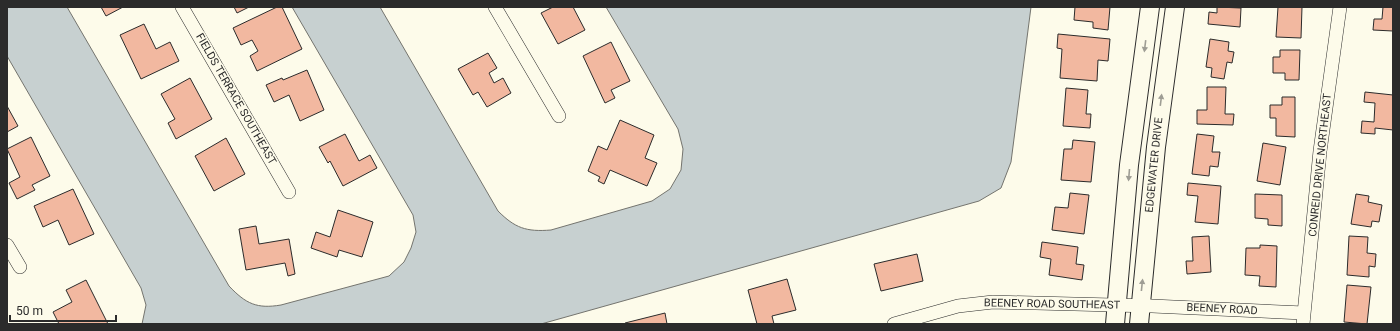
<svg xmlns="http://www.w3.org/2000/svg" width="1400" height="331" viewBox="0 0 1400 331" font-family="Roboto,sans-serif">
  <rect width="100%" height="100%" fill="#fdfbea"/>
  <path fill="#c7d0d0" stroke="#74746e" d="M 7,7 L 67,7 L 229,286 C 246,304 257,309 281,305 L 389,276 L 404,262 L 411,248 L 416,232 L 413,215 L 292,7 L 380,7 L 498,211 C 515,228 526,232 551,230 L 652,201 L 670,189 L 681,170 L 683,149 L 678,129 L 606,7 L 1031,7 L 1011,162 L 1001,188 L 979,201 L 541,324 L 142,324 L 146,305 L 141,288 L 7,56 Z"/>
  <path fill="#f2b8a0" stroke="#2b2b2b" d="M 101,7 L 123,7 L 106,16 Z
    M 234,7 L 249,7 L 237,13 Z
    M 277,7 L 282,7 L 302,49 L 257,71 L 250,56 L 258,51 L 252,40 L 241,45 L 233,28 Z
    M 553,7 L 573,7 L 585,30 L 558,44 L 541,13 Z
    M 1075,7 L 1110,7 L 1108,30 L 1093,28 L 1093,22 L 1074,20 Z
    M 1217,7 L 1241,8 L 1240,27 L 1208,24 L 1209,12 L 1217,13 Z
    M 1278,7 L 1302,7 L 1301,38 L 1276,37 Z
    M 1383,7 L 1393,7 L 1393,31 L 1373,30 L 1374,19 L 1382,19 Z
    M 144,24 L 156,49 L 170,42 L 179,61 L 141,79 L 120,35 Z
    M 1058,34 L 1110,39 L 1108,61 L 1098,60 L 1097,81 L 1060,78 L 1062,49 L 1057,48 Z
    M 1210,39 L 1229,42 L 1228,51 L 1234,52 L 1232,63 L 1227,62 L 1224,79 L 1211,77 L 1212,68 L 1206,67 Z
    M 611,42 L 630,81 L 611,90 L 615,98 L 605,103 L 583,56 Z
    M 1280,50 L 1300,50 L 1299,80 L 1285,80 L 1285,73 L 1273,73 L 1273,57 L 1280,57 Z
    M 488,53 L 497,68 L 489,73 L 494,83 L 503,78 L 511,93 L 487,107 L 478,92 L 473,95 L 458,69 Z
    M 307,70 L 324,110 L 300,121 L 289,95 L 274,102 L 266,85 L 282,78 L 283,80 Z
    M 190,78 L 212,119 L 176,139 L 168,123 L 175,119 L 161,94 Z
    M 1207,87 L 1226,87 L 1225,114 L 1234,114 L 1233,125 L 1197,124 L 1197,110 L 1207,110 Z
    M 1066,88 L 1088,90 L 1086,114 L 1091,114 L 1090,128 L 1063,126 Z
    M 1365,92 L 1393,95 L 1393,130 L 1375,128 L 1375,134 L 1361,133 L 1362,121 L 1374,122 L 1375,103 L 1364,102 Z
    M 1282,97 L 1295,97 L 1295,137 L 1276,136 L 1276,118 L 1270,118 L 1270,105 L 1282,105 Z
    M 7,106 L 18,126 L 7,132 Z
    M 620,120 L 654,135 L 645,158 L 657,163 L 647,186 L 610,170 L 604,184 L 598,181 L 600,177 L 588,171 L 598,146 L 607,150 Z
    M 345,134 L 359,161 L 370,155 L 377,168 L 343,186 L 330,161 L 328,163 L 319,147 Z
    M 1197,134 L 1214,136 L 1212,152 L 1220,152 L 1218,167 L 1210,166 L 1209,176 L 1192,174 Z
    M 31,137 L 50,176 L 32,185 L 35,190 L 17,199 L 9,183 L 20,177 L 7,149 Z
    M 226,138 L 245,174 L 214,191 L 195,156 Z
    M 1073,140 L 1095,142 L 1091,182 L 1061,180 L 1064,149 L 1072,149 Z
    M 1263,143 L 1286,147 L 1280,185 L 1257,181 Z
    M 1188,183 L 1221,186 L 1218,224 L 1195,222 L 1198,196 L 1187,195 Z
    M 73,189 L 94,234 L 69,245 L 58,220 L 43,227 L 34,206 Z
    M 1070,193 L 1089,195 L 1084,234 L 1052,230 L 1055,207 L 1068,208 Z
    M 1255,194 L 1282,195 L 1282,226 L 1268,225 L 1268,219 L 1255,218 Z
    M 1356,194 L 1369,196 L 1368,202 L 1382,205 L 1379,222 L 1372,221 L 1371,227 L 1351,224 Z
    M 338,210 L 373,222 L 362,257 L 339,250 L 337,257 L 311,248 L 316,232 L 330,237 Z
    M 256,226 L 259,244 L 289,239 L 295,274 L 288,276 L 285,263 L 246,270 L 239,229 Z
    M 1209,236 L 1211,272 L 1187,274 L 1186,261 L 1193,261 L 1192,237 Z
    M 1349,236 L 1368,237 L 1367,253 L 1376,254 L 1375,267 L 1369,266 L 1369,277 L 1347,275 Z
    M 1042,242 L 1078,247 L 1076,264 L 1084,265 L 1082,280 L 1049,275 L 1051,259 L 1040,257 Z
    M 1260,245 L 1277,246 L 1276,287 L 1259,286 L 1260,276 L 1245,275 L 1246,248 L 1260,248 Z
    M 917,254 L 923,281 L 881,291 L 874,264 Z
    M 787,279 L 796,310 L 772,316 L 774,324 L 757,324 L 748,290 Z
    M 86,280 L 108,324 L 59,324 L 53,312 L 72,302 L 66,290 Z
    M 1347,285 L 1371,287 L 1367,324 L 1344,322 Z
    M 665,313 L 667,324 L 626,324 L 625,323 Z"/>
  <g fill="none" stroke-linecap="round" stroke-linejoin="round">
    <defs>
      <path id="street" d="M 182,7 L 289,192
        M 495,7 L 559,116
        M 7,245 L 20,267
        M 894,324 L 958,306 L 993,302 L 1152,306 L 1304,313
        M 1303,324 L 1320,151 L 1340,7"/>
      <path id="secondary" d="M 1115,324 L 1129,165 L 1150,7
        M 1139,324 L 1156,147 L 1175,7"/>
    </defs>
    <use href="#street" stroke="#2b2b2b" stroke-width="14"/>
    <use href="#secondary" stroke="#2b2b2b" stroke-width="20"/>
    <use href="#street" stroke="#fdfbea" stroke-width="13"/>
    <use href="#secondary" stroke="#fdfbea" stroke-width="18"/>
  </g>
  <defs><path id="oneway-solid" d="M-6-.8H1V-3.2L6.5 0L1 3.2V.8H-6Z"/></defs>
  <g fill="#9e9d94">
    <use href="#oneway-solid" transform="translate(1145 46) rotate(97)"/>
    <use href="#oneway-solid" transform="translate(1161 100) rotate(-83)"/>
    <use href="#oneway-solid" transform="translate(1129 175) rotate(95)"/>
    <use href="#oneway-solid" transform="translate(1142 285) rotate(-84)"/>
  </g>
  <g text-anchor="middle" dominant-baseline="central" stroke-width="3" stroke-linejoin="round" paint-order="stroke">
    <g font-size="11" fill="#2b2b2b" stroke="#fdfbea">
      <text transform="translate(236 99) rotate(60)">FIELDS TERRACE SOUTHEAST</text>
      <text transform="translate(1154 165) rotate(-84)">EDGEWATER DRIVE</text>
      <text transform="translate(1320 165) rotate(-84)">CONREID DRIVE NORTHEAST</text>
      <text transform="translate(1052 304) rotate(1)">BEENEY ROAD SOUTHEAST</text>
      <text transform="translate(1222 309) rotate(3)">BEENEY ROAD</text>
    </g>
  </g>
  <rect width="1400" height="331" fill="none" stroke="#2b2b2b" stroke-width="16"/>
  <path d="M10 315v6h106v-6" fill="none" stroke="#2b2b2b" stroke-width="2"/>
  <text x="16" y="315" font-size="12" fill="#2b2b2b" stroke="#fdfbea" stroke-width="3" paint-order="stroke">50 m</text>
</svg>
